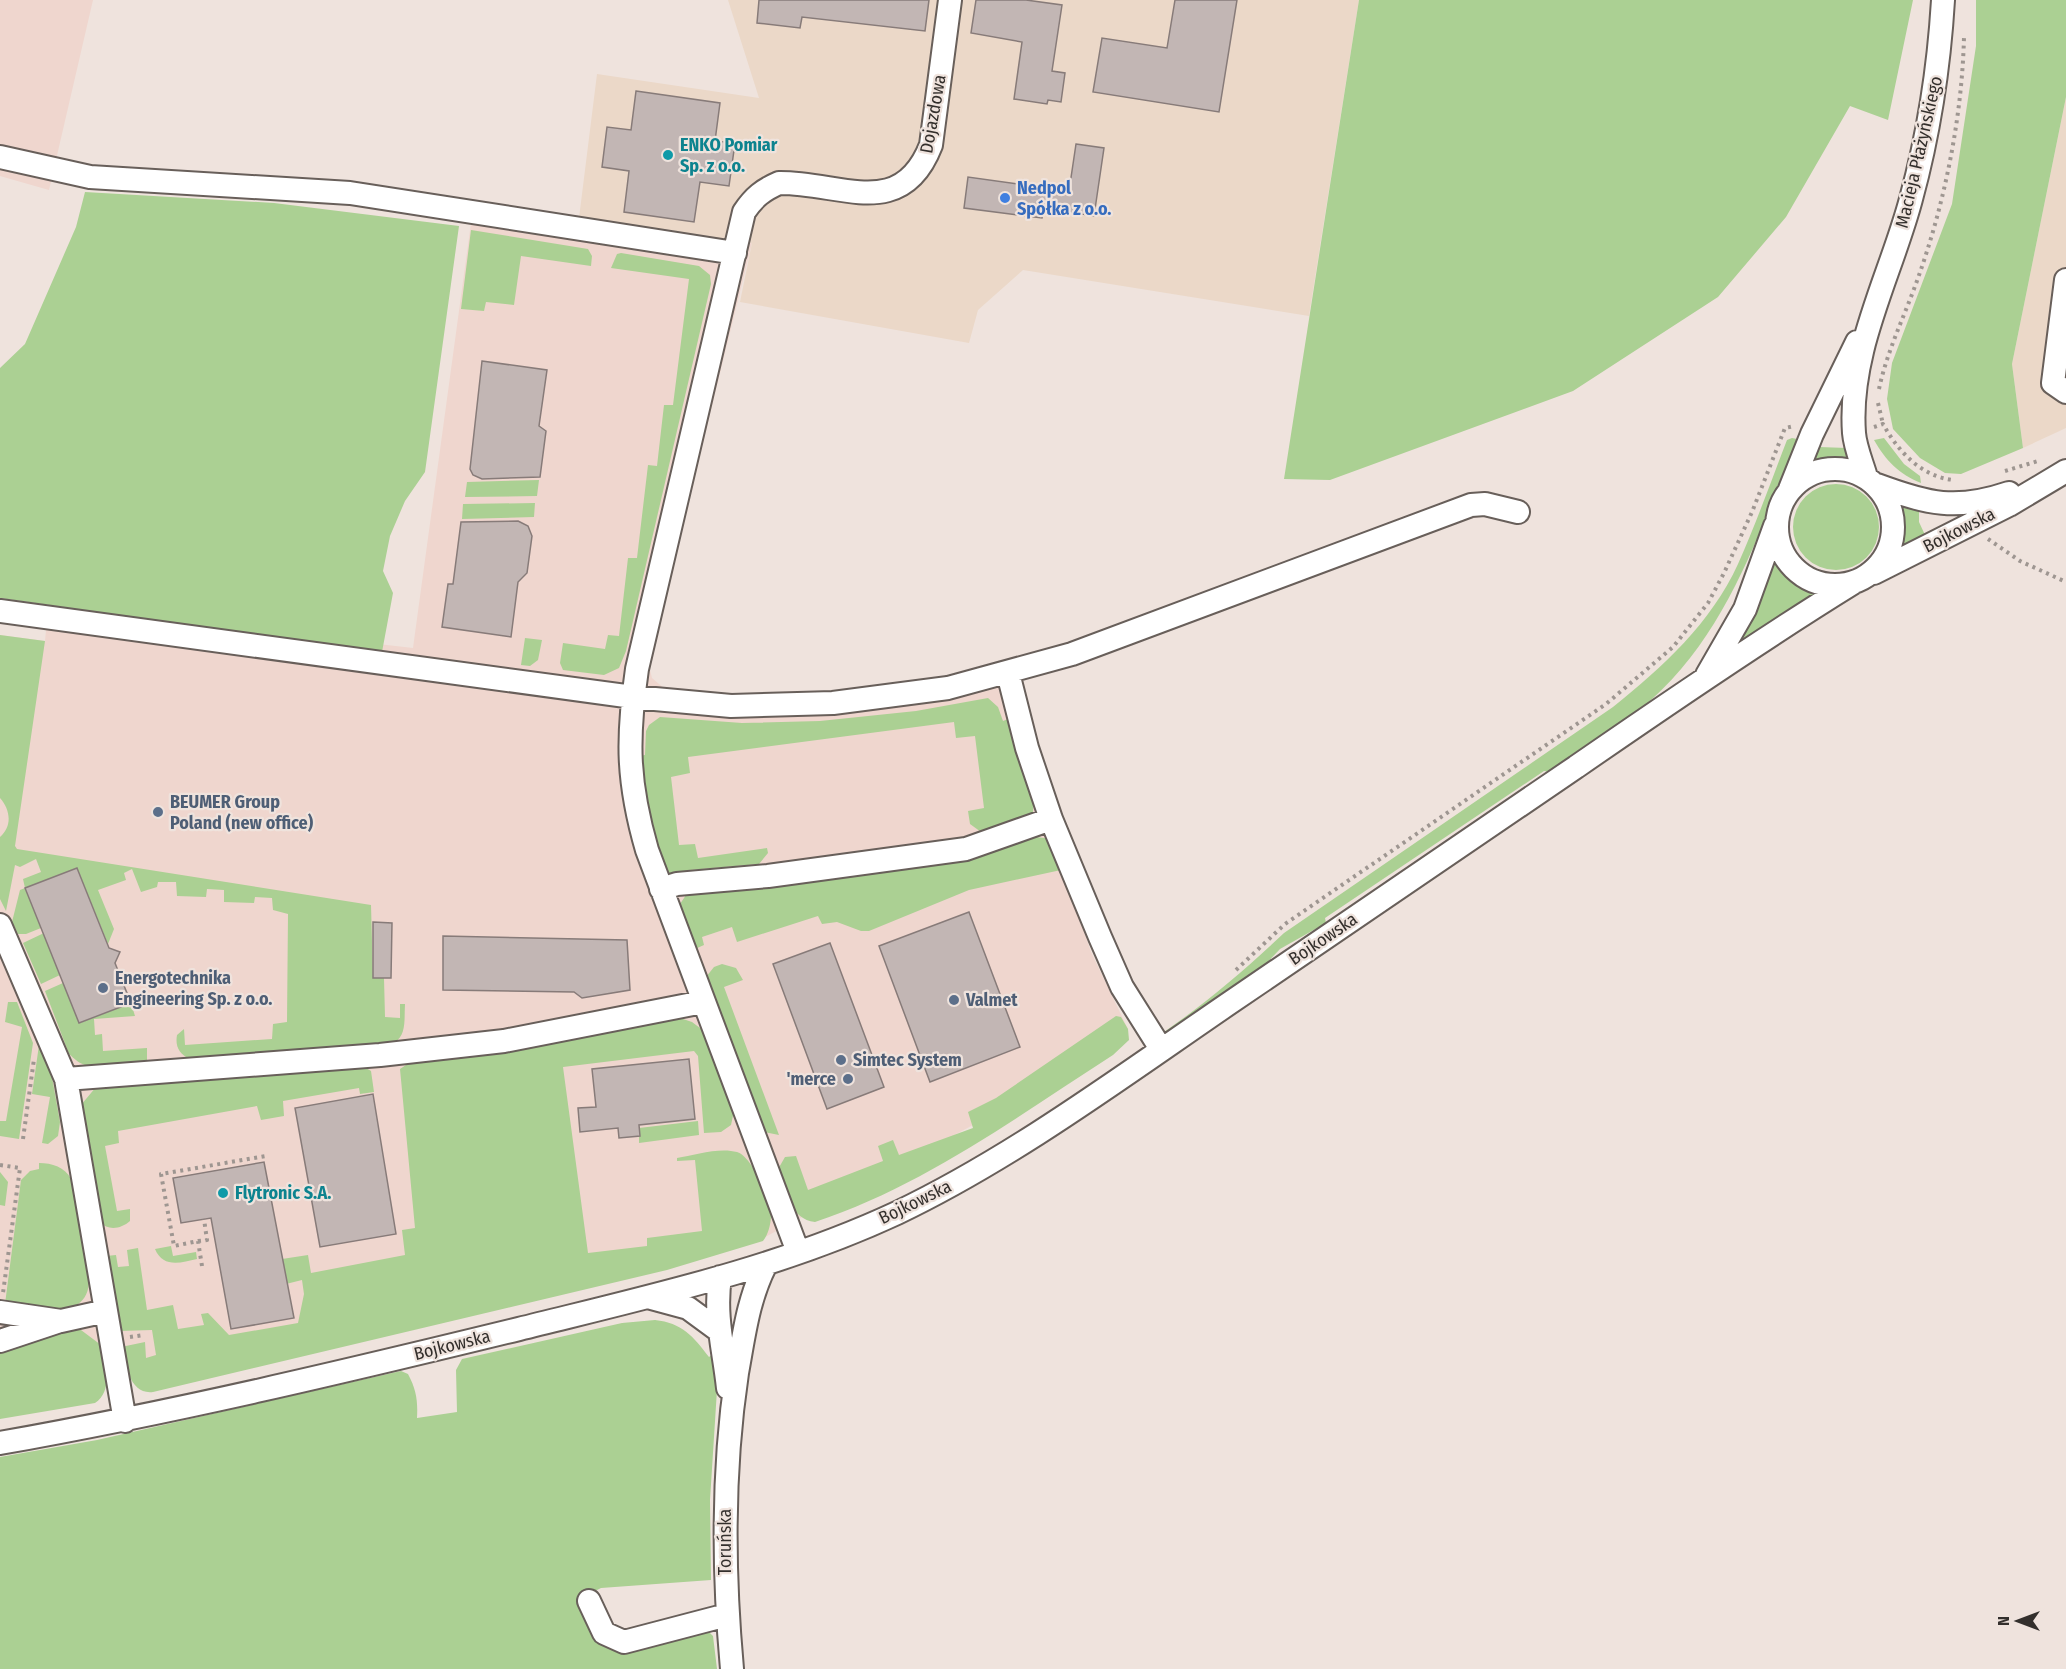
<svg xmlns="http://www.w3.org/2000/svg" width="2066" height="1669" viewBox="0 0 2066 1669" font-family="'Fira Sans Condensed',sans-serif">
  <rect width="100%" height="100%" fill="#efe3dd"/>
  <path fill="#efd6ce" d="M 0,0 L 93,0 L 49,190 L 0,176 Z
    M 474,201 L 752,243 L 652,650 L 649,666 L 652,678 L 666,690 L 744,696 L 802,696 L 922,684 L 996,666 L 1091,952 L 1128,1029 L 1112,1050 L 758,1241 L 169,1366 L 0,1399 L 0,635 L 45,641 L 49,598 L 273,632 L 413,648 Z"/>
  <path fill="#ebd8c8" d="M 728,0 L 1359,0 L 1309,316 L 1023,270 L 978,310 L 969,343 L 740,302 L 752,243 L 579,218 L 597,74 L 759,98 Z
    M 2066,97 L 2066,428 L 2023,448 L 2012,364 Z"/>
  <path fill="#abd093" d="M 1359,0 L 1913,0 L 1888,120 L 1850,106 L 1786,217 L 1718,297 L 1573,391 L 1330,480 L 1284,479 Z
    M 1976,0 L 2066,0 L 2066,97 L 2012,364 L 2023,448 L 1961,474 L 1945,473 L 1920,458 L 1893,429 L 1887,399 L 1892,363 L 1952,204 L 1976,46 Z
    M 85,192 L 274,203 L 459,226 L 425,472 L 405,501 L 390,536 L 383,571 L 393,593 L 382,652 L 0,598 L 0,368 L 25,344 L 76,227 Z
    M 471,230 L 588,249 L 592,256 L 591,266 L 521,256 L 514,305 L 486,302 L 484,311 L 461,309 Z
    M 621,253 L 699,266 L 710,275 L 711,284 L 626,651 L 619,668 L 604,675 L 563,670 L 560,663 L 563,643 L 605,649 L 608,635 L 619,636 L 628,558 L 637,558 L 648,465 L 657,466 L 664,405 L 673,405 L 689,279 L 611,268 L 617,254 Z
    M 1792,438 L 1797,439 C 1759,533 1728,631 1651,700 C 1620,727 1583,749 1550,772 L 1544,771 L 1325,918 L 1326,923 L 1280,949 L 1261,969 L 1165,1034 L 1164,1032 C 1206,1003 1246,969 1284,933 L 1613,707 C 1663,667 1711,623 1738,564 C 1756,524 1771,481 1787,440 Z
    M 1884,438 L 1904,464 L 1920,476 L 1921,483 C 1899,474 1886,461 1874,440 Z
    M 1819,447 L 1847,448 L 1854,462 L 1832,461 L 1814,464 Z
    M 539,480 L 537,496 L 465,497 L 467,482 Z
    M1793 527a43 43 0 1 1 86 0a43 43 0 1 1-86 0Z
    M 1898,501 L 1919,510 L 1919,522 L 1925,535 L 1900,549 C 1905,532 1903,518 1898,501 Z
    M 535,503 L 534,517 L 462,519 L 463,504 Z
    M 1775,558 L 1793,577 L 1820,591 L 1735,646 Z
    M 0,635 L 45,641 L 15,846 L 17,849 L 371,905 L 373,977 L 384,978 L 385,1017 L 400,1018 L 400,1004 L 405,1004 C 404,1019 407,1035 394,1043 L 190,1059 C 179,1054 175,1046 177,1035 L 184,1029 L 185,1045 L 272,1039 L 273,1024 L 287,1022 L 288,914 L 273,910 L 272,898 L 255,897 L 254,903 L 224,902 L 224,890 L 207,889 L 206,897 L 177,896 L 176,882 L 158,882 L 157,887 L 141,892 L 132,869 L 124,873 L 126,880 L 98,890 L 114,929 L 108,944 L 77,868 L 25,888 L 41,928 L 26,934 L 18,934 L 12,922 L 20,890 L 25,888 L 23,879 L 41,872 L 36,859 L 20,867 L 15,865 L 6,911 L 0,899 L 0,837 C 13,826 10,809 0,798 Z
    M 525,638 L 542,640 L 538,660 L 530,666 L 521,665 Z
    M 988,698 L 998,707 L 1003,721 L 1008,719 L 1034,798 L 1033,812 L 1028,817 L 981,832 L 970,824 L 968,811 L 984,808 L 975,736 L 956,738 L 954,722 L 688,757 L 690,773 L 671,777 L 679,845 L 695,844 L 698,858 L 767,848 L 768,853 L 759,864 L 690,870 L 671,874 L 667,872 L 649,824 L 639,756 L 645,755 L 646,731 L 649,725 L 660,717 L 742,723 L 820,721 L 916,711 Z
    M 1035,837 L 1045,838 L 1050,843 L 1061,870 L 969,890 L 869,931 L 861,931 L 837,922 L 822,924 L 818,916 L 737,942 L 732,927 L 702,937 L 704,945 L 695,949 L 680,904 L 688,892 L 966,858 Z
    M 44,933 L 60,975 L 41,984 L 23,943 Z
    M 722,964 L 736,968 L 743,980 L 724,987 L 779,1135 L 764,1132 L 706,977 L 714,967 Z
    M 63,983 L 80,1023 L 131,1003 L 135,1016 L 94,1019 L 95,1035 L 102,1034 L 103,1051 L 147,1048 L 147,1060 C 134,1067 100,1069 85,1065 C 78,1063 74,1058 69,1054 L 45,991 Z
    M 20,995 L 47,1049 L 60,1122 L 58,1136 L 48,1144 L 42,1143 L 50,1097 L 32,1094 L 39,1045 Z
    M 8,1002 L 17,1002 L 33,1043 L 19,1139 L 0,1136 L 0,1121 L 6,1121 L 22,1027 L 5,1022 Z
    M 1116,1016 L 1121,1017 L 1128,1029 L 1129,1040 L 1113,1055 C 1018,1116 924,1186 815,1222 C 791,1220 784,1189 777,1171 L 785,1157 L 796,1156 L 808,1190 L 883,1161 L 878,1146 L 893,1140 L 899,1155 L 973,1128 L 968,1112 L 996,1098 Z
    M 680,1018 L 692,1022 L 704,1031 L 734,1111 L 731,1125 L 721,1132 L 704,1133 L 698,1056 L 694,1051 L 563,1067 L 588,1253 L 647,1246 L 647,1238 L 702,1231 L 695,1160 L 677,1161 L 677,1158 C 694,1155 720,1147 737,1152 C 753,1157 769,1199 771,1215 C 771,1224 768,1235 763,1241 L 667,1270 L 153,1392 C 130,1395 125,1364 121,1347 L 145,1342 L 146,1358 L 156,1355 L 152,1330 L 119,1331 L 106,1256 L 116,1255 L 118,1267 L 129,1266 L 127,1250 L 138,1248 L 147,1310 L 173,1305 L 178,1329 L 204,1325 L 201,1314 L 208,1313 L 229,1335 L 298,1323 L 304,1294 L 302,1280 L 286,1284 L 282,1259 L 308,1255 L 311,1273 L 405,1255 L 402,1230 L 415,1228 L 400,1069 L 409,1063 Z
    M 363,1066 L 371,1071 L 374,1092 L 360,1094 L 359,1088 L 283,1101 L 284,1116 L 261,1120 L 257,1106 L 118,1131 L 119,1143 L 105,1146 L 117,1211 L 130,1209 L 130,1221 C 121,1229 108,1231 100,1222 L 81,1105 L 96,1087 Z
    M 698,1121 L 699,1135 L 639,1143 L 639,1128 Z
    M 39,1163 C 52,1163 65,1167 71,1179 L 89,1274 C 93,1325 35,1309 5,1304 L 21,1180 L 30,1171 L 39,1169 Z
    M 0,1172 L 8,1182 L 5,1206 L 0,1205 Z
    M 171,1246 L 173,1256 L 196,1252 L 197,1259 C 180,1263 163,1268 155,1249 Z
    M 655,1320 C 682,1323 693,1336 709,1357 L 713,1354 L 718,1374 L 710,1500 L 711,1580 L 601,1588 L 583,1597 L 592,1636 L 621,1652 L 707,1630 L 713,1636 L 717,1669 L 0,1669 L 0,1457 L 97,1440 L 401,1371 L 408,1374 C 416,1389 418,1400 417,1418 L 457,1412 L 456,1370 L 462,1359 L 622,1323 Z
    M 77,1327 L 101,1345 C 105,1364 114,1390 95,1403 L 0,1419 L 0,1350 Z"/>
  <path fill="#c2b6b4" stroke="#877b79" stroke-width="1.5" d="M 759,0 L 929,0 L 925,31 L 802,17 L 800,28 L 757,23 Z
    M 976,0 L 1026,0 L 1062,5 L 1052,71 L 1065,73 L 1061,102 L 1048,100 L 1047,104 L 1014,99 L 1022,42 L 971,33 Z
    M 1175,0 L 1237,0 L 1219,112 L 1093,92 L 1102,38 L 1167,48 Z
    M 636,91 L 720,103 L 715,141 L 735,143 L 729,186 L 700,182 L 694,222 L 624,212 L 629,171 L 602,167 L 607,127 L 631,130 Z
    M 1076,144 L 1104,148 L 1094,216 L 1043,208 L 1042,218 L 964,208 L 968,177 L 1069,191 Z
    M 482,361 L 547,370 L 539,426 L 546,431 L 540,477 L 482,479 L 473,475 L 470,469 Z
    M 518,521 L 528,526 L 532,536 L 527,573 L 518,582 L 511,637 L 442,627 L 448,584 L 453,584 L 461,522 Z
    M 77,868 L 109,948 L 120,952 L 115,963 L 131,1003 L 79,1023 L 25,888 Z
    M 969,912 L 1020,1047 L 930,1082 L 879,946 Z
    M 373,922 L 392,923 L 391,978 L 373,978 Z
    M 443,936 L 627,940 L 630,990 L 582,998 L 574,992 L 443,990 Z
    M 830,943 L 884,1087 L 827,1109 L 773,964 Z
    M 689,1059 L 695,1119 L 639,1125 L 640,1136 L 619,1138 L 618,1128 L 580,1132 L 578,1108 L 596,1107 L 592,1069 Z
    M 373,1094 L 396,1234 L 320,1247 L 295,1108 Z
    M 264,1162 L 294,1318 L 231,1329 L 211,1218 L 181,1223 L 173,1178 Z"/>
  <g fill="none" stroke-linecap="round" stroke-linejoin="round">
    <defs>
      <path id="minor" d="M 0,157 L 90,177 L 350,193 L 735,253
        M 2066,280 L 2053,383 L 2066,392
        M1777 527a58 58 0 1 1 116 0a58 58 0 1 1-116 0Z
        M 1866,477 C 1862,463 1855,447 1854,433 C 1848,351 1891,275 1911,199 C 1929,133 1939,67 1943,0
        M 1877,485 C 1928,504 1956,511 2009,493
        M 1790,489 L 1812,434 L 1857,342
        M 1874,573 L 2009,505 L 2066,471
        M 0,611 L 633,697 L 731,706 L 833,703 L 948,688 L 1072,654 L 1471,505 L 1485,504 L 1518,512
        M 1008,673 L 1027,748 L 1051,819 L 1100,937 L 1122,987 L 1161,1049
        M 1707,675 L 1745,609 L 1775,526
        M 661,889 L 677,884 L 768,876 L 966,849 L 1051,819
        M 0,925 L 66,1079 L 125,1421
        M 66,1079 L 380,1055 L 504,1041 L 703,1002
        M 798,1252 L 647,850 C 627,781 627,738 637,669 L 744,212 C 754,197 763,190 779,183 C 841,182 901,222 931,145 L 950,0
        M 720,1277 C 714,1316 724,1350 728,1388
        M 651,1298 L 688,1308 L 718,1330
        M 0,1312 L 61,1321 L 106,1311
        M 0,1341 L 57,1322
        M 0,1443 C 175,1412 347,1371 519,1329 C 647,1297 777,1269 897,1213 C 1014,1157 1124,1075 1231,1002 C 1346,923 1461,845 1576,767 C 1667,704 1759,641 1853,583
        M 589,1601 L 604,1633 L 624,1642 L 727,1615
        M 732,1669 C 723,1570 722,1472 737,1373 C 744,1335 748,1299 766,1264"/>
    </defs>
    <use href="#minor" stroke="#685f5a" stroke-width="26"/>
    <path stroke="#9e9691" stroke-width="4" stroke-dasharray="3 4.5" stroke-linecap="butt" d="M 1879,389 C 1887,351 1905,315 1918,278 C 1945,202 1962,117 1964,37
      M 1878,403 L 1883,424
      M 1874,427 L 1883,424 C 1898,451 1921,477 1954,480
      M 2005,471 L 2038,461
      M 1988,539 L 2020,561 L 2066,582
      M 1236,970 L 1285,924 L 1606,704 L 1673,647 L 1708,603 L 1724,573 L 1752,512 L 1785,428 L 1794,426
      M 23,1139 L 34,1059
      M 0,1165 L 20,1168 L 3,1293
      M 198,1241 L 207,1240 L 204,1219
      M 202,1266 L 198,1241 L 174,1246 L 161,1174 L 266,1156
      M 130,1337 L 144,1335"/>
    <use href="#minor" stroke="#fff" stroke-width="22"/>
  </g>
  <g fill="#0f9aa8" stroke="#efe3dd" stroke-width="2">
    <circle cx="668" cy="155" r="6"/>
    <circle cx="223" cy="1193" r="6"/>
  </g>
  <circle fill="#3f7fe0" stroke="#efe3dd" stroke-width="2" cx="1005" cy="198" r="6"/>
  <g fill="#5c6f8a" stroke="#efe3dd" stroke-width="2">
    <circle cx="158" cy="812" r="6"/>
    <circle cx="103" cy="988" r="6"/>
    <circle cx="954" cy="1000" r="6"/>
    <circle cx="841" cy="1060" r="6"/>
    <circle cx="848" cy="1079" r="6"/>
  </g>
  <g text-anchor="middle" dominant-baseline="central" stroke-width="4.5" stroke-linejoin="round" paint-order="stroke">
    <g font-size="18" fill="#332f2c" stroke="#efe3dd">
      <text transform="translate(933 114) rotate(-80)">Dojazdowa</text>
      <text transform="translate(1919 152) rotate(-77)">Macieja Płażyńskiego</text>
      <text transform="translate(1959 530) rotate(-27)">Bojkowska</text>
      <text transform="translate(1323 939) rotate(-34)">Bojkowska</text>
      <text transform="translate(915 1202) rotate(-26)">Bojkowska</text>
      <text transform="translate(452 1345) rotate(-14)">Bojkowska</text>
      <text transform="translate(725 1542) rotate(-90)">Toruńska</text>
    </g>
    <g font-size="18" font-weight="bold" fill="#0d838f" stroke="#efe3dd" text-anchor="start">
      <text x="680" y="145">ENKO Pomiar<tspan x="680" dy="21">Sp. z o.o.</tspan></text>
      <text x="235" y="1193">Flytronic S.A.</text>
    </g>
    <g font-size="18" font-weight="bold" fill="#366cbe" stroke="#efe3dd" text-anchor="start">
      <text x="1017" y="188">Nedpol<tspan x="1017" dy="21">Spółka z o.o.</tspan></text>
    </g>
    <g font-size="18" font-weight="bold" fill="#4e5e75" stroke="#efe3dd" text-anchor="start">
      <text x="170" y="802">BEUMER Group<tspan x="170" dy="21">Poland (new office)</tspan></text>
      <text x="115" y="978">Energotechnika<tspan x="115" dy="21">Engineering Sp. z o.o.</tspan></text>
      <text x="966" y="1000">Valmet</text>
      <text x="853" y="1060">Simtec System</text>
      <text x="836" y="1079" text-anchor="end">'merce</text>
    </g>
  </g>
  <g transform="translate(2018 1621) rotate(270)" stroke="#efe3dd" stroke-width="4.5" paint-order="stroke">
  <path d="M0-4.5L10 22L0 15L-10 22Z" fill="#332f2c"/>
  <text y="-9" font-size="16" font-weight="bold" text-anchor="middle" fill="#332f2c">N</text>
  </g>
</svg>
